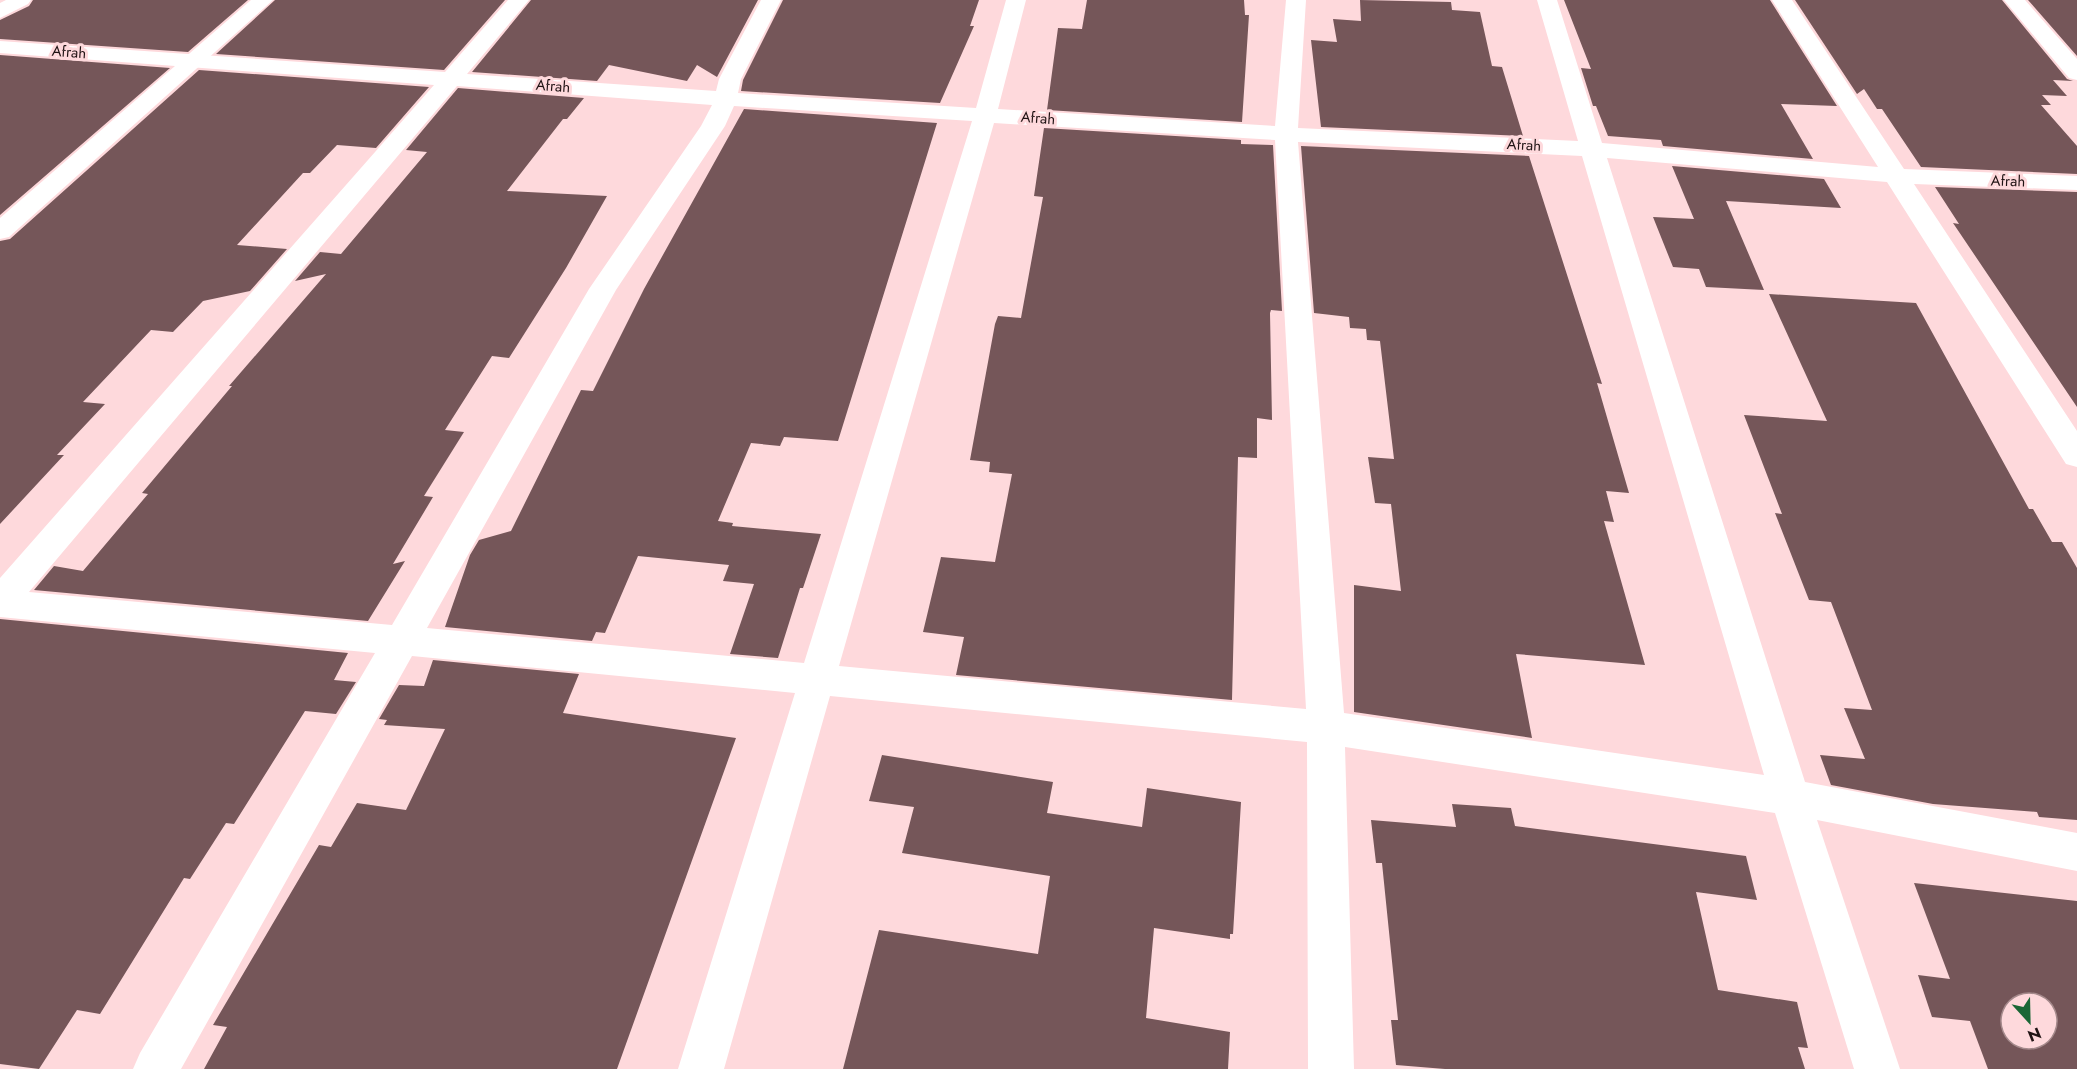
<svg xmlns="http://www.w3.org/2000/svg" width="2077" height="1069" viewBox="0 0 2077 1069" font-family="Jost,sans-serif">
  <rect width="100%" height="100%" fill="#fed9dc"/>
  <path fill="#755659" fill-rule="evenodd" d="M 33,0 L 248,0 L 188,52 L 0,39 L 0,20 L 29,6 Z
    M 275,0 L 505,0 L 444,70 L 216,54 Z
    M 531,0 L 758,0 L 717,77 L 697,65 L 687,81 L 609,65 L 597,81 L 472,72 Z
    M 783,0 L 979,0 L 970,26 L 974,26 L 940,103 L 741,91 L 743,80 Z
    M 1087,0 L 1244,0 L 1245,15 L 1249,15 L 1242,122 L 1047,110 L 1058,28 L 1082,29 Z
    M 1360,0 L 1451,2 L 1452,10 L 1480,12 L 1492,66 L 1502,67 L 1523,136 L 1321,127 L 1311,40 L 1337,42 L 1333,19 L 1361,21 Z
    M 1564,0 L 1770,0 L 1837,106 L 1781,104 L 1813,159 L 1663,146 L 1661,140 L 1608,136 L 1596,106 L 1593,106 L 1581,68 L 1591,69 Z
    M 1795,0 L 2002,0 L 2067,79 L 2073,81 L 2053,80 L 2067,96 L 2042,95 L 2051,105 L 2041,105 L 2077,146 L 2077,174 L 1921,167 L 1882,109 L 1877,109 L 1864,89 L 1857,94 Z
    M 2028,0 L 2077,0 L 2077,56 Z
    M 0,55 L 170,68 L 0,215 Z
    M 199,70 L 429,87 L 376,148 L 337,145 L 310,173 L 303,173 L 237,245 L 287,249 L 250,291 L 203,301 L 173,332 L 151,330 L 83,402 L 105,404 L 57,455 L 64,455 L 0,524 L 0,241 L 10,239 Z
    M 458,88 L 584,98 L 567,119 L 563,119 L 507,191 L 607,196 L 566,268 L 509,358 L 492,356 L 445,430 L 464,432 L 424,496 L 433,497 L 393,564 L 405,561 L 368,621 L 34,590 L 54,566 L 83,571 L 148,494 L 142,493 L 232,386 L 229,386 L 326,274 L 295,281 L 320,252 L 341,254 L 427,152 L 406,150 Z
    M 744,109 L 937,123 L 838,441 L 784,437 L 780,446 L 751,443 L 718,521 L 733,523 L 732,526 L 821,534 L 803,588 L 800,588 L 778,658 L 730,654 L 754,584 L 723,581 L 729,565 L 638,556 L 605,633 L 596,632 L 592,641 L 445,627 L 470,555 L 479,540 L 511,531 L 581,390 L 593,391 L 644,289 Z
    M 1044,128 L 1241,140 L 1241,144 L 1273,145 L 1282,311 L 1271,310 L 1270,313 L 1272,420 L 1257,418 L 1257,458 L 1238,457 L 1232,700 L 956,675 L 964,637 L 923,632 L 941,557 L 995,562 L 1012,474 L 989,472 L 990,462 L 970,460 L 995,324 L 998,316 L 1021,318 L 1043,197 L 1034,196 Z
    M 1301,146 L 1529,156 L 1602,384 L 1597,383 L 1629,493 L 1606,491 L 1614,522 L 1604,521 L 1645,665 L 1516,654 L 1532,738 L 1354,712 L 1354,585 L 1401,591 L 1391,504 L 1375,503 L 1368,457 L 1394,459 L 1380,341 L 1367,340 L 1366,329 L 1350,328 L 1349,317 L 1314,313 Z
    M 1672,166 L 1824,179 L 1841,208 L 1726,201 L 1764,290 L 1706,287 L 1699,269 L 1673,267 L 1653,217 L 1694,219 Z
    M 1935,187 L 2077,192 L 2077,407 L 1953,223 L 1959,224 Z
    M 1769,294 L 1916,303 L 2029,509 L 2033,509 L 2052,542 L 2062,542 L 2077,568 L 2077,820 L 2039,817 L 2037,812 L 1933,804 L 1831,785 L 1820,755 L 1865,759 L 1844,708 L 1872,710 L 1831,602 L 1809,600 L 1775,513 L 1782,514 L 1744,415 L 1827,421 Z
    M 0,619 L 348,653 L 334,680 L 356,682 L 336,714 L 305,711 L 234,824 L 226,823 L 190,879 L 184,878 L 100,1014 L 77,1010 L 39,1069 L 0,1064 Z
    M 433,660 L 579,674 L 563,713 L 736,738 L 617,1069 L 204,1069 L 227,1027 L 213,1025 L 319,845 L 331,847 L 357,803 L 406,810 L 445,729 L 384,725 L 387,720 L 379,719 L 399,685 L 424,686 Z
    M 882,755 L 1053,782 L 1047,813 L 1142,827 L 1147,788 L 1241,802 L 1233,934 L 1230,934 L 1230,939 L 1154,928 L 1146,1018 L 1230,1032 L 1228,1069 L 843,1069 L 879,930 L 1038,954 L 1050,876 L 902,853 L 914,807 L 869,801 Z
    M 1452,804 L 1511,808 L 1515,826 L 1746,856 L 1757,900 L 1696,892 L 1718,990 L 1797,1002 L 1808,1048 L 1798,1047 L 1805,1069 L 1445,1069 L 1396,1065 L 1391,1020 L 1398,1020 L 1382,863 L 1376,863 L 1371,820 L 1456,827 Z
    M 1914,883 L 2077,901 L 2077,1069 L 1988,1069 L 1970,1021 L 1932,1017 L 1918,975 L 1950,979 ZM 2011,1003 L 2047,1003 L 2047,1039 L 2011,1039 Z"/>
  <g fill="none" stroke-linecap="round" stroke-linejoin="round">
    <path fill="#fff" fill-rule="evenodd" d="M 6,0 L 31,0 L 28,4 L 0,18 L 0,3 Z
      M 508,0 L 529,0 L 467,74 L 716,91 L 719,79 L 761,0 L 781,0 L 741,79 L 738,93 L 976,108 L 1006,0 L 1026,0 L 998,109 L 1275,126 L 1286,0 L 1306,0 L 1298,128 L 1578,141 L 1537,0 L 1557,0 L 1602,143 L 1878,167 L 1772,0 L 1792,0 L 1904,169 L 2077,176 L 2077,190 L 1914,184 L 2077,431 L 2077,467 L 2066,464 L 1887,182 L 1607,158 L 1805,782 L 2077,833 L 2077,871 L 1817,820 L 1900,1069 L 1854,1069 L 1775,813 L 1345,747 L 1354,1069 L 1308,1069 L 1307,742 L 830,696 L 724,1069 L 678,1069 L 795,693 L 412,656 L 181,1069 L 133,1069 L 140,1053 L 375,653 L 0,617 L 0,578 L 434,85 L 0,53 L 0,41 L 445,72 ZM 457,86 L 712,105 L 701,126 L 589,289 L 392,625 L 29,592 ZM 734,106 L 972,121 L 804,663 L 427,628 L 616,290 L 725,126 ZM 994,123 L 1275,140 L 1306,709 L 839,666 ZM 1298,142 L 1582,156 L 1764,775 L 1344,713 Z
      M 2004,0 L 2025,0 L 2077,59 L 2077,80 L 2069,78 Z"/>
    <path fill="#fff" fill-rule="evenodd" d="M 251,0 L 273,0 L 9,237 L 0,239 L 0,218 Z"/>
  </g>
  <g text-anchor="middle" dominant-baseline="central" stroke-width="6" stroke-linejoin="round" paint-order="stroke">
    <g font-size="15" fill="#201314" stroke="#fed9dc">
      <text transform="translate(69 52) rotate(4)">Afrah</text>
      <text transform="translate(553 86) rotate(4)">Afrah</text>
      <text transform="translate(1038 118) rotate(4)">Afrah</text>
      <text transform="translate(1524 145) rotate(3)">Afrah</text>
      <text transform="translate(2008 181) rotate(2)">Afrah</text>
    </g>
  </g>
  <g transform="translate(2029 1021) rotate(158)"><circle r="28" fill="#fed9dc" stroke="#a58a8c" stroke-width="1.5"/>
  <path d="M0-4.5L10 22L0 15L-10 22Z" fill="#1a6635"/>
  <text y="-9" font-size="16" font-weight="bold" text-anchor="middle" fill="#201314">N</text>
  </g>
</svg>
